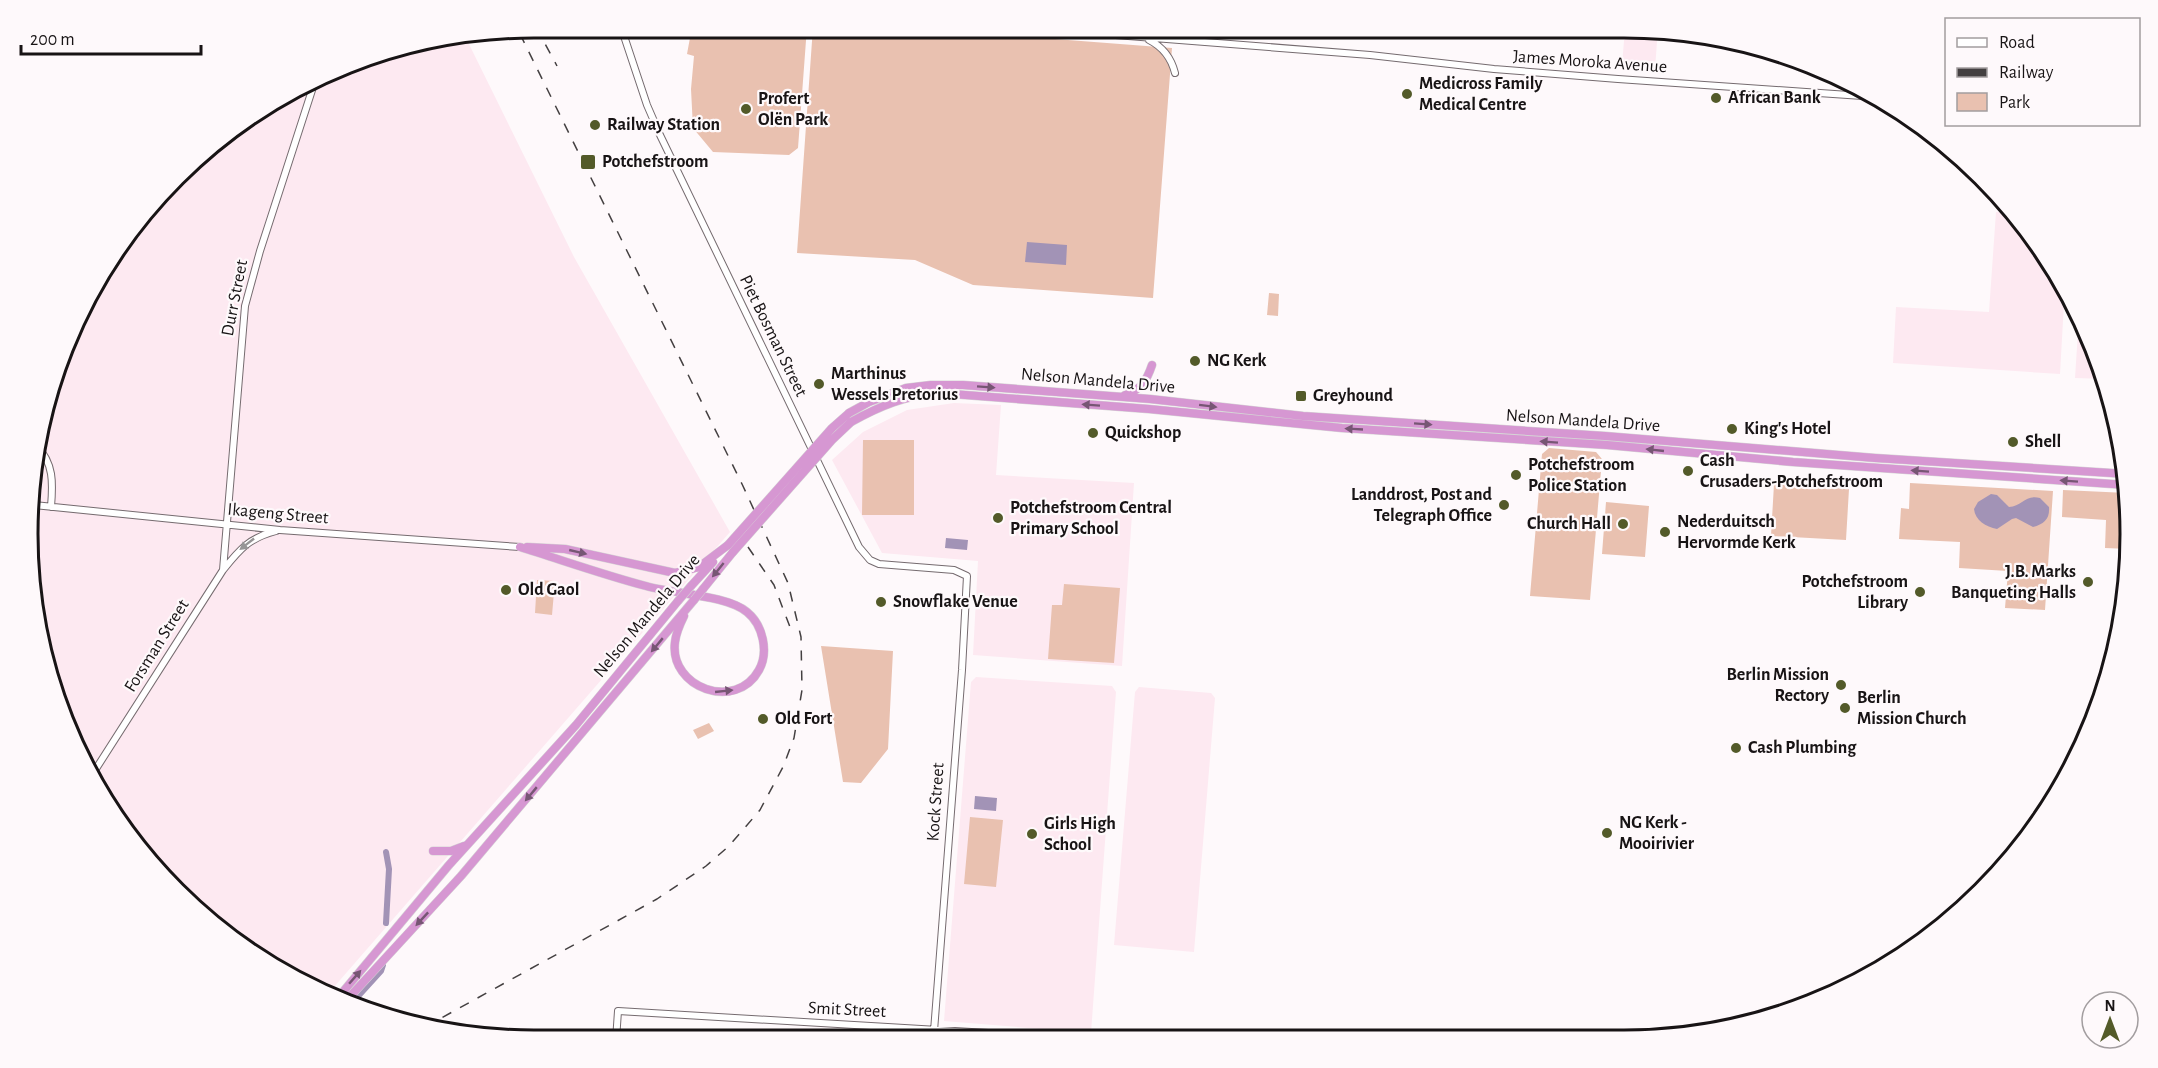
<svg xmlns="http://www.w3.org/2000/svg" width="2158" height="1068" viewBox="0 0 2158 1068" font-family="'Alegreya Sans',sans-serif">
  <rect width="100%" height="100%" fill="#fef9fb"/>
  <path fill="#fde9f1" d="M 1625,28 L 1658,28 L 1655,69 L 1622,66 Z
    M 466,38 L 574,257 L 730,532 L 327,995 L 310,989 L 176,893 L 79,758 L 31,600 L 37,435 L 66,340 L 112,253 L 225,132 L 371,54 Z
    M 1996,212 L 2015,213 L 2065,285 L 2060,374 L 1893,363 L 1896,307 L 1989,312 Z
    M 2079,316 L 2104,371 L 2106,379 L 2075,378 Z
    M 954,403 L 1001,405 L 996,475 L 1134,483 L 1122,666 L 973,655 L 978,561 L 882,553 L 832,460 L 863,432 L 907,410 Z
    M 976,677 L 1112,686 L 1116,692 L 1091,1033 L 944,1021 L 971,682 Z
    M 1139,687 L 1211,693 L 1215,698 L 1194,952 L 1114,945 L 1135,692 Z"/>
  <path fill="#e9c1b0" d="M 692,27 L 807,27 L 798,148 L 789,155 L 713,152 L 693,128 L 691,89 L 694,56 L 687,54 Z
    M 813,27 L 899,27 L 1172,48 L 1153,298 L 973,285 L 915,260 L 797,253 Z
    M 1269,293 L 1279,294 L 1278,316 L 1267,315 Z
    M 863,440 L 914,440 L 914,515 L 862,515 Z
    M 1549,448 L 1596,452 L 1602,459 L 1590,600 L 1530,596 L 1542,454 Z
    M 1910,483 L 2053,491 L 2045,610 L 2005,608 L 2008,571 L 1959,568 L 1960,542 L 1899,539 L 1901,508 L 1909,509 Z
    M 1774,484 L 1849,489 L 1846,540 L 1771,536 Z
    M 2063,490 L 2127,493 L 2129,549 L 2105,548 L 2106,520 L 2062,517 Z
    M 1606,502 L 1649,506 L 1645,557 L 1602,554 Z
    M 537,580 L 555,581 L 552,615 L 535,613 Z
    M 1064,584 L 1120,588 L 1114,663 L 1048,659 L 1052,605 L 1062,605 Z
    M 821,646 L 893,651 L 888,749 L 861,783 L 843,782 Z
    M 709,723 L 714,731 L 698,739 L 693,730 Z
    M 970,817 L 1003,820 L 996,887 L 964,884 Z"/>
  <path fill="#a293b6" d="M 1027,242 L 1067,245 L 1066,265 L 1025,262 Z
    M 1991,494 L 1997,495 L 2009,507 C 2022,506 2026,494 2040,498 L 2049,507 C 2050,519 2044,524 2033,527 L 2016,518 L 2012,519 L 1997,529 C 1986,527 1975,520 1974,509 L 1978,502 Z
    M 946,538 L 968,540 L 967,550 L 945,548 Z
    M 975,796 L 997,798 L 996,811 L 974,809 Z"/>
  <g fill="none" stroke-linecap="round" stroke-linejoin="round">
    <path stroke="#a293b6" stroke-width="6" d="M 36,467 L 39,469
      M 386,852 L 389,869 L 386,923
      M 351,1004 L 381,971 L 383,965"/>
    <defs>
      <path id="tertiary" d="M 621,27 L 647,105 L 660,135 L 859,547 L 870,560 L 879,564 L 954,570 L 967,576 L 962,670 L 934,1031
        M 1014,27 L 1370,55 L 1494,69 L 1618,79 L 1877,97
        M 1149,40 C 1163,47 1171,57 1175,73
        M 36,445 C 54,463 53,483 51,507
        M 34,505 L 280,530 L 520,547
        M 223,570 C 240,549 249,538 276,531
        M 92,775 L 223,570 L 245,306 L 260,251 L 314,84
        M 616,1040 L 618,1011 L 1074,1038"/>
      <path id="trunk" d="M 1125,395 C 1141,390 1147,380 1152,365
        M 849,413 L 869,402 L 906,388 L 931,385 L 963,385 L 1150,399 L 1303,416 L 1605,436 L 1875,458 L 2127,474
        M 851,422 C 880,406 906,395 939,393 L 1149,409 L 1342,428 L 1607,445 L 1793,462 L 2127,485
        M 520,547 C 562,560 604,575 646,586 C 673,594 727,595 747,612 C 763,625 769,652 759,670 C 736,712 669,688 675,642 C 676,633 680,624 684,616
        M 527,547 L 565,549 L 675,573 L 699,567 L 728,545
        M 691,586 L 713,562
        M 703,589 L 733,552
        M 433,851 L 451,851 L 464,846
        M 337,999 L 449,865 L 576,725 L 678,601
        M 345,1002 L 461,876 L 694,600"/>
    </defs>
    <use href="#tertiary" stroke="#756b6f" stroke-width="8"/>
    <use href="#trunk" stroke="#d5d5d5" stroke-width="9"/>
    <use href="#tertiary" stroke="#fff" stroke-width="6"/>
    <use href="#trunk" stroke="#d697d2" stroke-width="8"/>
    <path stroke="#444041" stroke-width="1.5" stroke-dasharray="10 10" stroke-linecap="butt" d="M 536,27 L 557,66
      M 748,547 L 774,585 L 793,635
      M 425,1027 L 657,899 L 706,866 L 729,846 L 760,810 L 783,767 L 794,738 L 802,690 L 801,637 L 788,583 L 742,484 L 518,30"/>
    <defs>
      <path id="trunk-bridge" d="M 728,545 L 832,428 L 849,413
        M 733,552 L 832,440 L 851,422
        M 694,600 L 703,589
        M 678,601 L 691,586"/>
    </defs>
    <use href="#trunk-bridge" stroke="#d5d5d5" stroke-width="9" stroke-linecap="butt"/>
    <use href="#trunk-bridge" stroke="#d697d2" stroke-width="8"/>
  </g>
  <defs><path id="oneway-solid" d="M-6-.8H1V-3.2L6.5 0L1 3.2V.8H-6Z" transform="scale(1.5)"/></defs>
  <g fill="#775674">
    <use href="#oneway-solid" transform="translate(986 387) rotate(4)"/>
    <use href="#oneway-solid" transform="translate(1091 405) rotate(-176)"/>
    <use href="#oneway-solid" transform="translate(1208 406) rotate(7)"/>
    <use href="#oneway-solid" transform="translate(1423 424) rotate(4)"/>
    <use href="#oneway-solid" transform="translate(1354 429) rotate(-177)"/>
    <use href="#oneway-solid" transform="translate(1549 442) rotate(-176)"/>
    <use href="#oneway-solid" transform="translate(1655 450) rotate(-174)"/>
    <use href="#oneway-solid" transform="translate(1920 471) rotate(-176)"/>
    <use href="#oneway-solid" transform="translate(2069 481) rotate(-176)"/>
    <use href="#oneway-solid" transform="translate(578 552) rotate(13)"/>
    <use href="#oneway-solid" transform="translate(718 570) rotate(129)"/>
    <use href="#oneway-solid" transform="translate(657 645) rotate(130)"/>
    <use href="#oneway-solid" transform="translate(724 691) rotate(-6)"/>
    <use href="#oneway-solid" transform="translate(531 794) rotate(130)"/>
    <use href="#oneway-solid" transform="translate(422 919) rotate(133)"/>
    <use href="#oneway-solid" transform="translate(355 977) rotate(-49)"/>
  </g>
  <use fill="#979596" href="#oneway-solid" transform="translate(247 544) rotate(142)"/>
  <g fill="#535a29" stroke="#fef9fb" stroke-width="2">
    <circle cx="1407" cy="94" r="6"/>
    <circle cx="1716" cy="98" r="6"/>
    <circle cx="746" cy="109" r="6"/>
    <circle cx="595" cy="125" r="6"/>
    <rect x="580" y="154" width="16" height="16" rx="3"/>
    <circle cx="1195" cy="361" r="6"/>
    <circle cx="819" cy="384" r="6"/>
    <rect x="1295" y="390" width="12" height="12" rx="3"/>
    <circle cx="1732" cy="429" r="6"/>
    <circle cx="1093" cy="433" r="6"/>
    <circle cx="2013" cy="442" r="6"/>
    <circle cx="1688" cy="471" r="6"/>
    <circle cx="1516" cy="475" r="6"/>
    <circle cx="1504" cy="505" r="6"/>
    <circle cx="998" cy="518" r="6"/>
    <circle cx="1623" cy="524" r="6"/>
    <circle cx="1665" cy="532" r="6"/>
    <circle cx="2088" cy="582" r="6"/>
    <circle cx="506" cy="590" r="6"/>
    <circle cx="1920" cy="592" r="6"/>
    <circle cx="881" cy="602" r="6"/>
    <circle cx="1841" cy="685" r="6"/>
    <circle cx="1845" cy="708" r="6"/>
    <circle cx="763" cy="719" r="6"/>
    <circle cx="1736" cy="748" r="6"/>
    <circle cx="1607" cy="833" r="6"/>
    <circle cx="1032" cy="834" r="6"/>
  </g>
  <g text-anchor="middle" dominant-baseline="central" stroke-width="4.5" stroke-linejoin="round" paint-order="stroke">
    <g font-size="18" fill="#181415" stroke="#fef9fb">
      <text transform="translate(1590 62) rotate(4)">James Moroka Avenue</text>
      <text transform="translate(235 298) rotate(-79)">Durr Street</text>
      <text transform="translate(773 336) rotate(64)">Piet Bosman Street</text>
      <text transform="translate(1098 381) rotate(5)">Nelson Mandela Drive</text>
      <text transform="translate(1583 421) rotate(4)">Nelson Mandela Drive</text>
      <text transform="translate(278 514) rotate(5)">Ikageng Street</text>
      <text transform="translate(647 616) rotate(-50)">Nelson Mandela Drive</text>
      <text transform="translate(157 646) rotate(-58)">Forsman Street</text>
      <text transform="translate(936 802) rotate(-86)">Kock Street</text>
      <text transform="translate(847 1010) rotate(3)">Smit Street</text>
    </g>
    <g font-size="18" font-weight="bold" fill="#181415" stroke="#fef9fb" text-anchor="start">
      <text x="1419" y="84">Medicross Family<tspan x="1419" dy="21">Medical Centre</tspan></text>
      <text x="1728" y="98">African Bank</text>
      <text x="758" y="99">Profert<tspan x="758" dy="21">Olën Park</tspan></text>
      <text x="607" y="125">Railway Station</text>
      <text x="602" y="162">Potchefstroom</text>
      <text x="1207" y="361">NG Kerk</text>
      <text x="831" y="374">Marthinus<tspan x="831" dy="21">Wessels Pretorius</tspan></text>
      <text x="1313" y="396">Greyhound</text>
      <text x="1744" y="429">King's Hotel</text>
      <text x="1105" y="433">Quickshop</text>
      <text x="2025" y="442">Shell</text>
      <text x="1700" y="461">Cash<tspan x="1700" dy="21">Crusaders-Potchefstroom</tspan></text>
      <text x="1528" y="465">Potchefstroom<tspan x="1528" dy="21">Police Station</tspan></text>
      <text x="1492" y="495" text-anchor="end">Landdrost, Post and<tspan x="1492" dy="21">Telegraph Office</tspan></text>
      <text x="1010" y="508">Potchefstroom Central<tspan x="1010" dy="21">Primary School</tspan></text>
      <text x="1677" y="522">Nederduitsch<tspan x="1677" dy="21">Hervormde Kerk</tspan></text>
      <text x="1611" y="524" text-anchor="end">Church Hall</text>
      <text x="2076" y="572" text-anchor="end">J.B. Marks<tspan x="2076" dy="21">Banqueting Halls</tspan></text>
      <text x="1908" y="582" text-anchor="end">Potchefstroom<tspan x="1908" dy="21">Library</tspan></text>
      <text x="518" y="590">Old Gaol</text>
      <text x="893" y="602">Snowflake Venue</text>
      <text x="1829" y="675" text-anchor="end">Berlin Mission<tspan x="1829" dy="21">Rectory</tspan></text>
      <text x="1857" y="698">Berlin<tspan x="1857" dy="21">Mission Church</tspan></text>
      <text x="775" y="719">Old Fort</text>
      <text x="1748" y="748">Cash Plumbing</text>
      <text x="1619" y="823">NG Kerk -<tspan x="1619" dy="21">Mooirivier</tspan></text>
      <text x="1044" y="824">Girls High<tspan x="1044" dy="21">School</tspan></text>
    </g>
  </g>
  <path d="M0 0H2158V1068H0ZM534 38H1624A496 496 0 0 1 2120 534V534A496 496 0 0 1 1624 1030H534A496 496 0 0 1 38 534V534A496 496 0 0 1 534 38Z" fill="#fef9fb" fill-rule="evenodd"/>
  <path fill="none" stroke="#181415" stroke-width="3" d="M534 38H1624A496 496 0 0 1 2120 534V534A496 496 0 0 1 1624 1030H534A496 496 0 0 1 38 534V534A496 496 0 0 1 534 38Z"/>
  <rect x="1945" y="18" width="195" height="108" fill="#fef9fb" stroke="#a29d9f" stroke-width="1.5"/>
  <rect x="1957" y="38" width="30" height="9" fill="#ffffff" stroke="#a29d9f" stroke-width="1.5"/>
  <text x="1999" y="48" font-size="18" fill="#181415">Road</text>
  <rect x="1957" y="68" width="30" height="9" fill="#444041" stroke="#a29d9f" stroke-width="1.5"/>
  <text x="1999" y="78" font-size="18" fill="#181415">Railway</text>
  <rect x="1957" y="93" width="30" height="18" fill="#e9c1b0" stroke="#a29d9f" stroke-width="1.5"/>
  <text x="1999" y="108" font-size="18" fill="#181415">Park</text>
  <g transform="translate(2110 1020)"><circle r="28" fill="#fef9fb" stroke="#a29d9f" stroke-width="1.5"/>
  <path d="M0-4.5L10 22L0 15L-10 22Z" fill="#535a29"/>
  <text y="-9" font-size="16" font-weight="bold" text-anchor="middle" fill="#181415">N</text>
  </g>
  <path d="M21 45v9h180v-9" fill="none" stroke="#181415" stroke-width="3"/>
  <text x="30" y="45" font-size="18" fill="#181415" stroke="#fef9fb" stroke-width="4.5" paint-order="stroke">200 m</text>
</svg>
